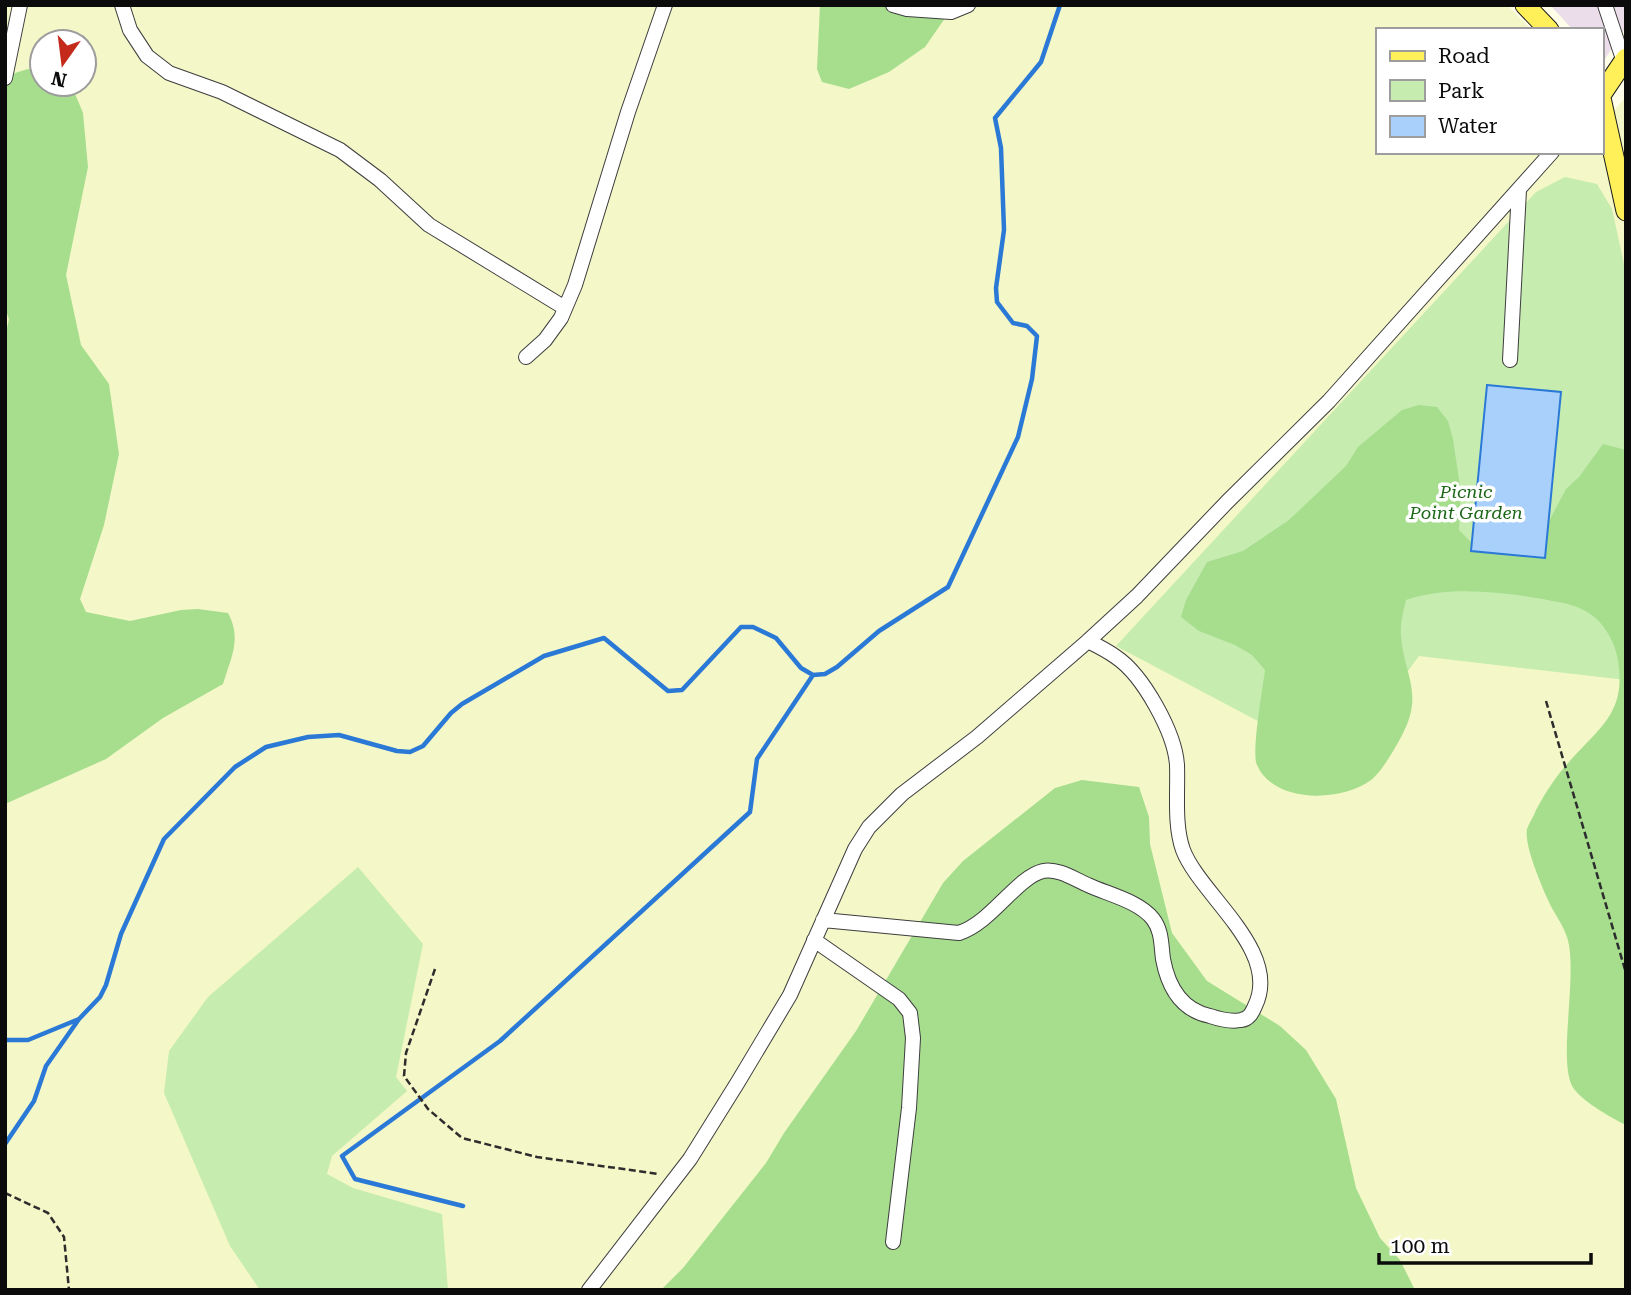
<svg xmlns="http://www.w3.org/2000/svg" width="1631" height="1295" viewBox="0 0 1631 1295" font-family="'Roboto Serif',serif">
  <rect width="100%" height="100%" fill="#fffee9"/>
  <path fill="#ebdeea" d="M 1550,5 L 1626,5 L 1626,27 L 1603,62 L 1601,60 L 1601,30 L 1573,30 Z"/>
  <path fill="#f4f7c7" fill-rule="evenodd" d="M 5,5 L 1507,5 L 1532,30 L 1377,30 L 1377,152 L 1601,152 L 1601,115 L 1605,120 L 1626,97 L 1626,1290 L 5,1290 ZM 42,42 L 84,42 L 84,84 L 42,84 Z"/>
  <path fill="#c6ecb0" d="M 1565,177 L 1597,184 L 1612,209 L 1626,273 L 1626,680 L 1419,656 L 1339,764 L 1116,646 L 1536,192 Z
    M 358,867 L 423,944 L 396,1077 L 407,1091 L 332,1156 L 327,1174 L 353,1188 L 442,1214 L 448,1290 L 260,1290 L 230,1246 L 164,1093 L 169,1051 L 208,997 Z"/>
  <path fill="#a6de8e" d="M 820,5 L 952,5 L 950,11 L 925,47 L 889,72 L 849,89 L 822,82 L 817,69 Z
    M 28,69 L 42,71 L 42,84 L 71,84 L 83,113 L 88,167 L 66,275 L 81,345 L 109,384 L 119,454 L 104,525 L 80,599 L 86,612 L 130,621 L 181,610 L 198,609 L 228,613 C 242,639 231,657 223,684 L 163,718 L 106,759 L 5,804 L 5,337 L 9,319 L 5,308 L 5,82 L 15,73 Z
    M 1419,405 L 1437,407 L 1448,421 L 1453,439 L 1461,493 L 1459,530 L 1472,543 L 1540,538 L 1566,489 L 1579,477 L 1603,444 L 1626,450 L 1626,1125 C 1610,1117 1585,1103 1574,1089 C 1556,1065 1579,973 1567,937 C 1563,924 1553,912 1548,900 C 1541,884 1524,845 1527,829 C 1529,823 1534,816 1536,810 C 1545,793 1556,776 1569,762 C 1596,731 1624,715 1619,669 C 1618,658 1616,649 1611,639 C 1600,616 1582,606 1558,602 C 1512,593 1451,584 1406,600 C 1403,613 1400,624 1401,637 C 1404,673 1423,693 1404,731 C 1398,744 1381,773 1371,780 C 1342,802 1274,804 1257,765 C 1251,753 1263,687 1265,670 L 1252,655 L 1235,645 L 1199,631 L 1181,617 L 1186,600 L 1207,562 L 1243,551 L 1289,520 L 1346,466 L 1358,447 L 1402,410 Z
    M 1082,780 L 1139,787 L 1149,817 L 1150,844 L 1172,933 L 1207,981 L 1280,1026 L 1306,1050 L 1336,1099 L 1356,1188 L 1380,1238 L 1400,1260 L 1415,1290 L 661,1290 L 683,1268 L 766,1163 L 784,1133 L 856,1031 L 943,883 L 963,861 L 1055,788 Z"/>
  <path fill="#a9d0fb" stroke="#2a79d7" stroke-width="2" d="M 1487,385 L 1561,392 L 1545,558 L 1471,551 Z"/>
  <g fill="none" stroke-linecap="round" stroke-linejoin="round">
    <path stroke="#2a79d7" stroke-width="4.5" d="M 5,1040 L 28,1040 L 79,1019 L 100,997 L 106,985 L 121,934 L 164,839 L 235,767 L 266,747 L 308,737 L 339,735 L 397,751 L 410,752 L 423,746 L 451,713 L 462,704 L 544,656 L 604,638 L 668,691 L 682,690 L 741,627 L 753,627 L 776,638 L 801,668 L 813,675 L 825,674 L 837,667 L 879,631 L 948,587 L 1018,437 L 1032,379 L 1037,336 L 1027,326 L 1013,323 L 997,302 L 996,288 L 1004,230 L 1001,148 L 995,118 L 1041,62 L 1060,5
      M 5,1144 L 34,1101 L 46,1066 L 79,1019
      M 463,1206 L 355,1179 L 342,1156 L 500,1041 L 750,812 L 757,759 L 813,675"/>
    <defs>
      <path id="minor" d="M 122,5 L 130,30 L 147,56 L 169,73 L 222,92 L 340,150 L 380,180 L 429,225 L 565,308
        M 893,5 L 907,9 L 951,12 L 968,5
        M 1605,5 L 1624,62
        M 5,78 L 20,5
        M 526,357 L 545,340 L 561,318 L 575,285 L 628,112 L 665,5
        M 1510,360 L 1519,190
        M 823,920 L 959,933 C 991,923 1017,877 1043,871 C 1058,868 1074,879 1088,885 C 1107,894 1139,901 1153,919 C 1162,931 1161,944 1163,959 C 1168,986 1181,1010 1210,1016 C 1219,1019 1231,1022 1241,1020 C 1249,1019 1252,1013 1255,1006 C 1282,951 1200,895 1183,850 C 1174,825 1178,792 1177,765 C 1175,733 1143,675 1116,657 C 1108,651 1098,646 1088,641
        M 814,940 L 899,999 L 910,1013 L 913,1038 L 909,1108 L 893,1242
        M 589,1290 L 690,1159 L 738,1082 L 790,995 L 855,849 L 869,827 L 902,794 L 977,737 L 1088,641 L 1137,596 L 1227,502 L 1329,401 L 1552,152"/>
      <path id="major" d="M 1525,5 L 1549,30
        M 1601,95 L 1626,58
        M 1601,98 L 1626,211"/>
    </defs>
    <use href="#minor" stroke="#3e3e3e" stroke-width="16"/>
    <use href="#major" stroke="#1c1c1c" stroke-width="21"/>
    <path stroke="#2d2d2d" stroke-width="2.5" stroke-dasharray="7 3.5" stroke-linecap="butt" d="M 1546,701 L 1626,973
      M 435,969 L 406,1053 L 404,1076 L 428,1109 L 462,1138 L 537,1157 L 659,1174
      M 5,1193 L 48,1213 L 64,1237 L 69,1290"/>
    <use href="#minor" stroke="#fff" stroke-width="14"/>
    <use href="#major" stroke="#ffef59" stroke-width="19"/>
  </g>
  <g text-anchor="middle" dominant-baseline="central" stroke-width="7" stroke-linejoin="round" paint-order="stroke">
    <g font-size="18" font-style="italic" fill="#1c6617" stroke="#fff">
      <text x="1466" y="491">Picnic<tspan x="1466" dy="21">Point Garden</tspan></text>
    </g>
  </g>
  <rect width="1631" height="1295" fill="none" stroke="#0b0b0b" stroke-width="14"/>
  <rect x="1376" y="28" width="228" height="126" fill="#ffffff" stroke="#9d9d9d" stroke-width="2"/>
  <rect x="1390" y="51" width="35" height="10" fill="#ffef59" stroke="#9d9d9d" stroke-width="2"/>
  <text x="1438" y="63" font-size="21" fill="#0b0b0b">Road</text>
  <rect x="1390" y="80" width="35" height="21" fill="#c6ecb0" stroke="#9d9d9d" stroke-width="2"/>
  <text x="1438" y="98" font-size="21" fill="#0b0b0b">Park</text>
  <rect x="1390" y="116" width="35" height="21" fill="#a9d0fb" stroke="#9d9d9d" stroke-width="2"/>
  <text x="1438" y="133" font-size="21" fill="#0b0b0b">Water</text>
  <g transform="translate(63 63) rotate(194)"><circle r="33" fill="#ffffff" stroke="#9d9d9d" stroke-width="2"/>
  <path d="M0-5L12 26L0 18L-12 26Z" fill="#c42a19"/>
  <text y="-10" font-size="19" font-weight="bold" text-anchor="middle" fill="#0b0b0b">N</text>
  </g>
  <path d="M1379 1253v10h212v-10" fill="none" stroke="#0b0b0b" stroke-width="3.5"/>
  <text x="1390" y="1253" font-size="21" fill="#0b0b0b" stroke="#ffffff" stroke-width="5" paint-order="stroke">100 m</text>
</svg>
